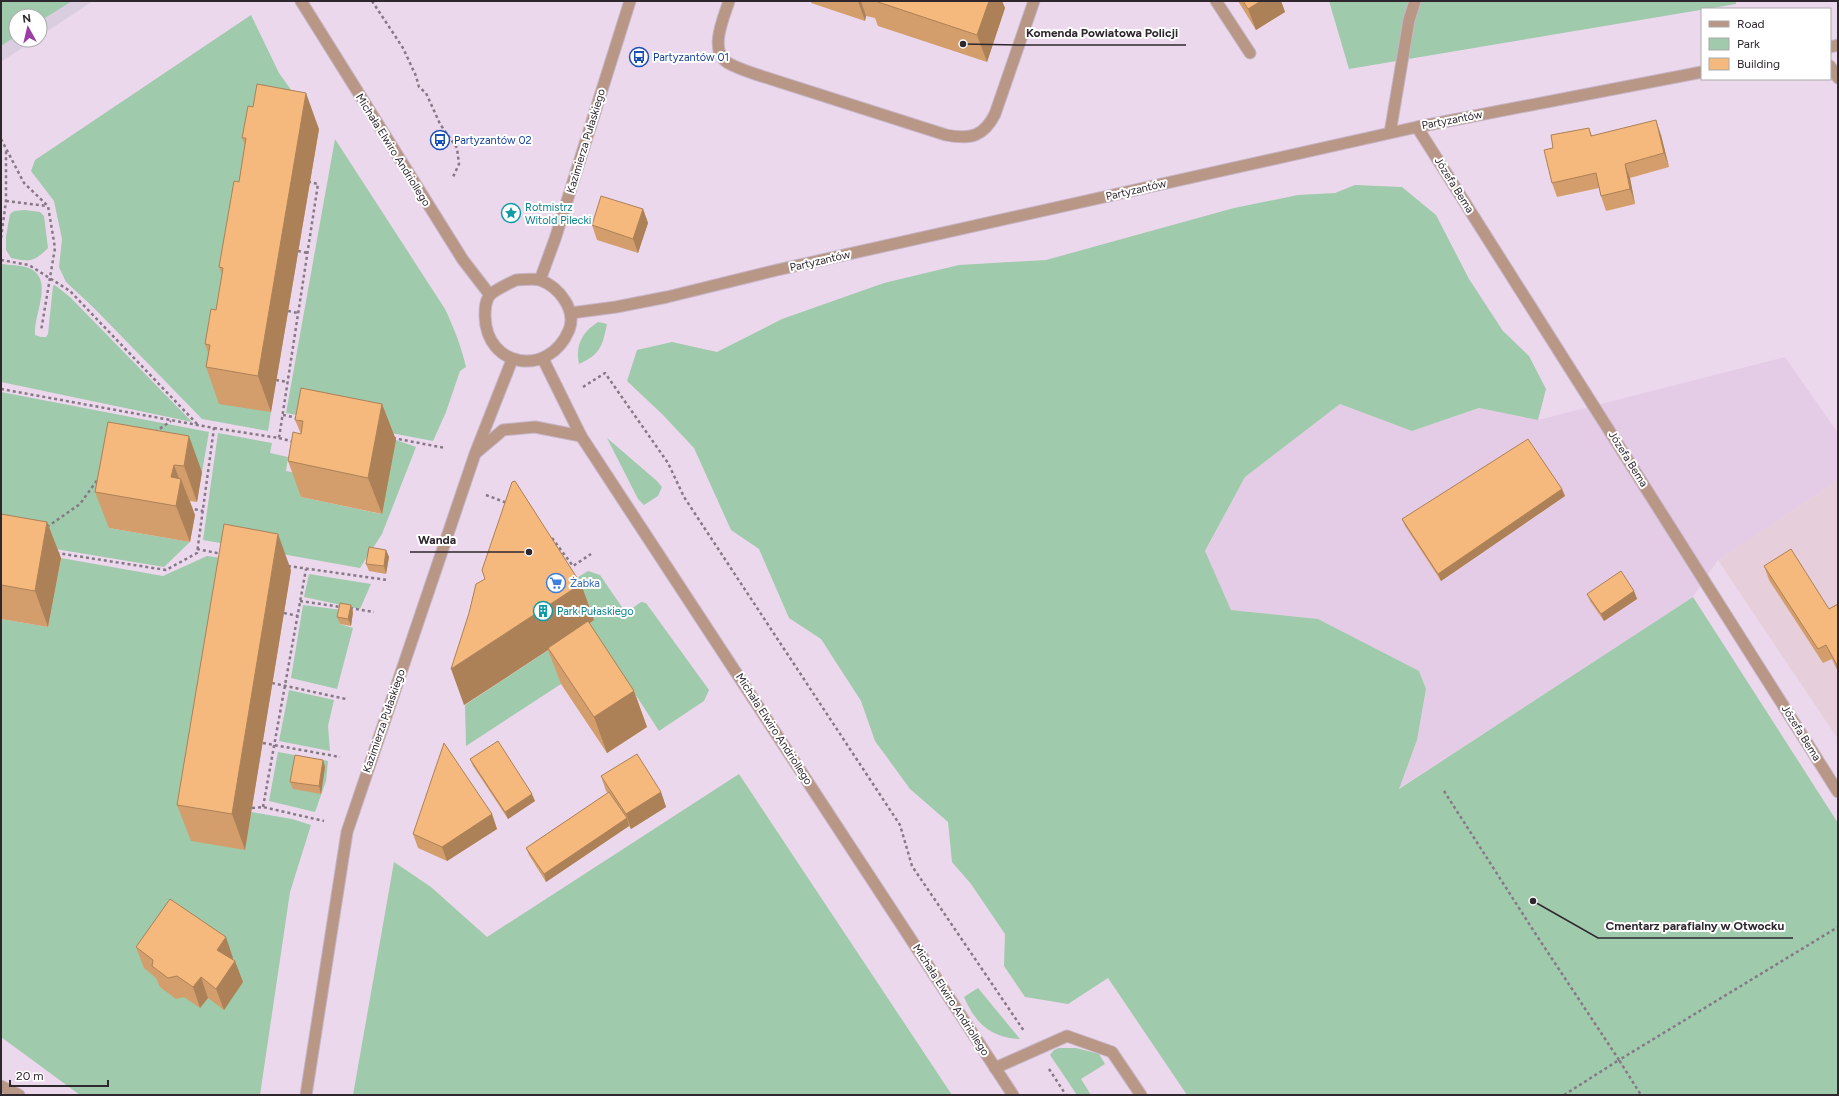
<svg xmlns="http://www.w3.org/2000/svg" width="1839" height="1096" viewBox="0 0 1839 1096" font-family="Figtree,sans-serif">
  <rect width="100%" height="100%" fill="#ecd8ec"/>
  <path fill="#e5cce6" d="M 1785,357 L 1838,433 L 1838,480 L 1718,560 L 1693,597 L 1398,789 L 1417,740 L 1426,689 L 1419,672 L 1318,619 L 1231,610 L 1205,552 L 1245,477 L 1340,404 L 1412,431 L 1480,408 L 1538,420 Z"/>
  <path fill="#e6ceda" d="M 1838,480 L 1838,739 L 1718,560 Z"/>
  <path fill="#dacde0" d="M 1,1 L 93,1 L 40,36 L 40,16 L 16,16 L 16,40 L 34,40 L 1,62 Z"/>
  <path fill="#9fcaac" d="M 1,1 L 72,1 L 40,21 L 40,16 L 16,16 L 16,36 L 1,46 Z
    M 1329,1 L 1736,1 L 1736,4 L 1349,69 Z
    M 251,15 L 279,73 L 319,129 L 270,120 L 271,412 L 268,431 L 202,419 L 94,308 L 66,282 L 59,267 L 62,239 L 54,201 L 31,171 L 35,160 Z
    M 335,139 L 445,309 C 454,328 461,346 466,367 L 460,371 L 446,412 L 433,441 L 286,413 Z
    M 1355,185 L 1402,187 L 1436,215 L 1469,279 L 1503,331 L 1529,356 L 1546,389 L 1538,420 L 1479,408 L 1412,431 L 1340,404 L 1245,477 L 1205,551 L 1231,610 L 1318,619 L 1419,671 L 1426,689 L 1417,740 L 1399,789 L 1693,597 L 1838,823 L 1838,1095 L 1187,1095 L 1108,978 L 1068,1004 L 1025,997 L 1004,966 L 1005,934 L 971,884 L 952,862 L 948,822 L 910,789 L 875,741 L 861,701 L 821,639 L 789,618 L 759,549 L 731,530 L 694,448 L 662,414 L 627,381 L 637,350 L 672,342 L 717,352 L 782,319 L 884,283 L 959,265 L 1046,260 L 1234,208 L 1298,195 L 1335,193 Z
    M 25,210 L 40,212 L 44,216 L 48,248 C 34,262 30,262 11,258 L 6,250 L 6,237 L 10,214 L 14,211 Z
    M 1,264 C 9,265 21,265 29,268 C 55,279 33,315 35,335 L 41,337 L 46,337 L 48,334 L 53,286 L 55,285 L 71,298 L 192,422 L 1,382 Z
    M 598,322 L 607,324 C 602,348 600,354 579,364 C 575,346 582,332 598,322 Z
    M 1,392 L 209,432 L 202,472 L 109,528 L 190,542 L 164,567 L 1,540 Z
    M 218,433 L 272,443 L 270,453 L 288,457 L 286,471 L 305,475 L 301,497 L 381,514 L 396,440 L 416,447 L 382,534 L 360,568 L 203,540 Z
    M 607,438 L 657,481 L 662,487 L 658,496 L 644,505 L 638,499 Z
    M 207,556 L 237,560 L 245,850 L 251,812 L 292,819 L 311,825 L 290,892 L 260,1095 L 80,1095 L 1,1037 L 1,619 L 48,627 L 61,558 L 163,576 Z
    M 588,571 L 600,575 L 626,613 L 641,602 L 646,603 L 709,690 L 704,701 L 659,731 L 612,658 L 601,658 L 466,746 L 465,705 L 594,620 L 575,579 Z
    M 309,574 L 371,584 L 360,609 L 304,597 Z
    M 303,605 L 342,610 L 340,624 L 353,628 L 337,689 L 291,678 Z
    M 289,690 L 334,700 L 328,726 L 330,751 L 279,741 Z
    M 278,752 L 328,761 L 326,781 L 315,812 L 269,801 Z
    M 739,774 L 952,1095 L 353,1095 L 394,862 L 431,887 L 487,937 Z
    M 978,988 L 1020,1039 C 991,1038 975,1023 964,997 Z
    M 1059,1048 L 1076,1048 L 1099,1054 L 1105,1064 L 1081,1079 L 1091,1095 L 1077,1095 L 1050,1055 L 1054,1050 Z"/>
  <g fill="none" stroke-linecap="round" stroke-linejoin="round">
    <defs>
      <path id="service" d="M 729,1 C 724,17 708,51 728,63 C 737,68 746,71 755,74 L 946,135 C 971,140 984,136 995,114 L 1034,1
        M 1216,1 L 1250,53
        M 995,1068 L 1067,1036 L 1112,1052 L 1141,1095"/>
      <path id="minor" d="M 1830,47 L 1838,45
        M 1830,66 L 1838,78
        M 1417,127 L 1838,792
        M 1390,133 L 1409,20 L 1415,1
        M 540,280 L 555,239 L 630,1
        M 571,313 L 616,307 L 667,297 L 777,270 L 1417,127 L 1702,72
        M 477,452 L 503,430 L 535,427 L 581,436
        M 1,1086 L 19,1095
        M 306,1095 L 347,832 L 475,454 L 512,360"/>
      <path id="tertiary" d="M 301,1 L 463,260 L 490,295
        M 516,280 C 523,280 534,278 540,280 C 559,287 577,310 569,330 C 549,378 486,368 485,316 C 485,309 485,301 490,295 C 496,289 508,284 516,280 Z
        M 543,359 L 581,436 L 1013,1095"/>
    </defs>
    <use href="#service" stroke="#c6b5c6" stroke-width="13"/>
    <use href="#minor" stroke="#c6b5c6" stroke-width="13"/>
    <use href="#tertiary" stroke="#c6b5c6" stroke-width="13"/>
    <path stroke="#867986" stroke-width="2.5" stroke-dasharray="3 3" stroke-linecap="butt" d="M 372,1 L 403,48 L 416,76 L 419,87 L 426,93 L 440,124 L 457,148 L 459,164 L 453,177
      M 1,139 L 24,183 L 48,206 L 55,248 L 41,331
      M 6,201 L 47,206
      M 1,238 L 6,201 L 6,149
      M 298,251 L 308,253
      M 1,260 L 29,265 L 70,291 L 199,426
      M 288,311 L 298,313
      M 276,380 L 288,382
      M 583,387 L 605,373 L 668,463 L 684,497 L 900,825 L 912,866 L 1024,1031
      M 1,389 L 214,428 L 197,553 L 166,570 L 57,553
      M 283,415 L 298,418
      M 214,428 L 279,438 L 318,184 L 310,182
      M 155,432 L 171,421
      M 279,438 L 294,442
      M 393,438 L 445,448
      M 486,495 L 507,503
      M 189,508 L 203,511
      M 47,527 L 80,504 L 98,479
      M 552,538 L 573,566 L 591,554
      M 197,549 L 222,554
      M 288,566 L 387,580
      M 300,601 L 341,607
      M 350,608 L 374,612
      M 284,613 L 298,616
      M 272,683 L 346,699
      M 263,743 L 340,757
      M 1444,791 L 1535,933 L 1619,1060 L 1838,927
      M 263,807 L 306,569
      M 252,808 L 263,807 L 324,821
      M 1049,1069 L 1066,1095
      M 1564,1095 L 1619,1060 L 1641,1095"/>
    <use href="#service" stroke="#b89786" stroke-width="11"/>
    <use href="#minor" stroke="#b89786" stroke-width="11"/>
    <use href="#tertiary" stroke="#b89786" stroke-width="11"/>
  </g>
  <path fill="#d39e6c" d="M 811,1 L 1002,1 L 1005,8 L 987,62 L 878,26 L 875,18 L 866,16 L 865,21 L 811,3 Z
    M 1238,1 L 1281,1 L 1285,12 L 1256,30 Z
    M 1589,128 L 1592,136 L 1661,135 L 1669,167 L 1630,178 L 1635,204 L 1606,211 L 1601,196 L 1599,188 L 1557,197 L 1552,183 L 1553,148 Z
    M 319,129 L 271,412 L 219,404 L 206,367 L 208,353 L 205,344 L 216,310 L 222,275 L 219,267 L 239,182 L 245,145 L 242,138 Z
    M 643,209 L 648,223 L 638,253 L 597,240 L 592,225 Z
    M 382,404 L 396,440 L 382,514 L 301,497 L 288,461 L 301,434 L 295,420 Z
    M 108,422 L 202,472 L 197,502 L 190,501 L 195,515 L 190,542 L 109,528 L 95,492 Z
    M 1562,489 L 1565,496 L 1441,581 L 1405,526 L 1402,519 Z
    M 1,514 L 47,522 L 61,558 L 48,627 L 1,619 Z
    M 386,550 L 389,557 L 386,574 L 369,571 L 366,564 Z
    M 1764,566 L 1829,609 L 1838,604 L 1838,672 L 1832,659 L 1823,663 L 1769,580 Z
    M 291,570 L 245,850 L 191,841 L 177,805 Z
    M 581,584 L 594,620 L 589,624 L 634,691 L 647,727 L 607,753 L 561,684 L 548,650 L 464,705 Z
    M 1634,591 L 1637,599 L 1604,621 L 1590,601 L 1587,594 Z
    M 351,605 L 353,612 L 351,626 L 340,624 L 337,617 Z
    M 470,759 L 535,801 L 508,819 L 473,766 Z
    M 323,760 L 325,767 L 321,794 L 293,789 L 290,782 Z
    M 601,776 L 661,792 L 666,807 L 631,829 L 629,826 L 546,882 L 529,855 L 526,848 L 608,793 L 606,791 Z
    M 492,814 L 497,829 L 447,861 L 418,848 L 413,834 Z
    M 136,947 L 233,958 L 232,960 L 243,982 L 224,1010 L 208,998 L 200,1008 L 184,997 L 176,999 L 160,987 L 156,978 L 144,968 Z"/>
  <path fill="#ac8158" d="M 858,1 L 861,1 L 866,16 L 865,21 Z
    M 989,1 L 1002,1 L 1005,8 L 987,62 L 977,35 Z
    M 1261,1 L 1281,1 L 1285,12 L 1256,30 L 1248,9 Z
    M 306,93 L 319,129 L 271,412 L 258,376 Z
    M 1656,120 L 1661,135 L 1669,167 L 1664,153 Z
    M 1625,164 L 1630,178 L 1635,204 L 1630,189 Z
    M 643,209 L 648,223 L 638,253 L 633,239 Z
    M 382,404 L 396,440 L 382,514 L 368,478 Z
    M 189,436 L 202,472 L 197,502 L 184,466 Z
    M 174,465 L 181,484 L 181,479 L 195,515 L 190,542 L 176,506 L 171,477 Z
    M 1562,489 L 1565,496 L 1441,581 L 1438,574 Z
    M 47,522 L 61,558 L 48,627 L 35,591 Z
    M 278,534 L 291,570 L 245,850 L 232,814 Z
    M 386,550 L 389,557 L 386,574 L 384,566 Z
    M 581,584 L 594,620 L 549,650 L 548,648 L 548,650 L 464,705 L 451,669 Z
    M 1634,591 L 1637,599 L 1604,621 L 1601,614 Z
    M 351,605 L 353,612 L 351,626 L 348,619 Z
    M 634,691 L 647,727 L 607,753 L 594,717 Z
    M 323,760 L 325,767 L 321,794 L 319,786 Z
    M 661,792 L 666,807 L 631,829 L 626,814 Z
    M 532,794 L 535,801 L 508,819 L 505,812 Z
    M 492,814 L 497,829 L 447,861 L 442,847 Z
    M 627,818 L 629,826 L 546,882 L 544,874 Z
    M 226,937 L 233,958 L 225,971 L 217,950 Z
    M 235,961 L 243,982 L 224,1010 L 216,989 Z
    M 201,977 L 208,998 L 200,1008 L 193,987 Z"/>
  <path fill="#f5b87d" stroke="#ac8158" d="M 875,1 L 989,1 L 977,35 Z
    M 1243,1 L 1261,1 L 1248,9 Z
    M 257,84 L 306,93 L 258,376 L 206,367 L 210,345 L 205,344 L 211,309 L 216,310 L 223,268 L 219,267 L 234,181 L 239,182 L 246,138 L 242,138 L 248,106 L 253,107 Z
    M 1656,120 L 1664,153 L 1625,164 L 1630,189 L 1601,196 L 1596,173 L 1552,183 L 1544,150 L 1553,148 L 1551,135 L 1589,128 L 1591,136 Z
    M 601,196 L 643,209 L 633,239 L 592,225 Z
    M 301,388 L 382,404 L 368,478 L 288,461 L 293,432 L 301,434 L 303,421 L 295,420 Z
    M 108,422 L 189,436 L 184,466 L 174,465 L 171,477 L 181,479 L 176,506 L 95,492 Z
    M 1528,439 L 1562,489 L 1438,574 L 1402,519 Z
    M 515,481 L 581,584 L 451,669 L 469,613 L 476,584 L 485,579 L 482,570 L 512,482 Z
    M 1,514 L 47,522 L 35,591 L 1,585 Z
    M 224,524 L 278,534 L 232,814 L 177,805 Z
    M 369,547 L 386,550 L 384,566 L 366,564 Z
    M 1791,549 L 1829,609 L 1838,604 L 1838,667 L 1826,645 L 1818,649 L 1764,566 Z
    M 1621,571 L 1634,591 L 1601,614 L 1587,594 Z
    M 340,603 L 351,605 L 348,619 L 337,617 Z
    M 588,621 L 634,691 L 594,717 L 548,648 Z
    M 498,741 L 532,794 L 505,812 L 470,759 Z
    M 444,743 L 492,814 L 442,847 L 413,834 Z
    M 637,754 L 661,792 L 626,814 L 601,776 Z
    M 295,755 L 323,760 L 319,786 L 290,782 Z
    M 609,792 L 627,818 L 544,874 L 526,848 Z
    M 170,899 L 226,937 L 217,950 L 235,961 L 216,989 L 201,977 L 193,987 L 177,976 L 168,978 L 152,966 L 153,960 L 136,947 Z"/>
  <defs>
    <symbol id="bus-ring" viewBox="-11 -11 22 22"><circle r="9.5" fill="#fff" stroke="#1a4fb4" stroke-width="1.5"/><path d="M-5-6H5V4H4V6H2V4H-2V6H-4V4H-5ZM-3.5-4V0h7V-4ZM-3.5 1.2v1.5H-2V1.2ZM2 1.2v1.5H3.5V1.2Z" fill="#1a4fb4"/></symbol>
    <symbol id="sight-ring" viewBox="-11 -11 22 22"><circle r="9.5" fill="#fff" stroke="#0f9aa8" stroke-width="1.5"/><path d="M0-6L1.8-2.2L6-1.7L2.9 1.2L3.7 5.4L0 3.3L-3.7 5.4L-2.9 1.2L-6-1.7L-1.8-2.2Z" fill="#0f9aa8"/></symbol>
    <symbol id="supermarket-ring" viewBox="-11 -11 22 22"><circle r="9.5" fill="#fff" stroke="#3f7fe0" stroke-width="1.5"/><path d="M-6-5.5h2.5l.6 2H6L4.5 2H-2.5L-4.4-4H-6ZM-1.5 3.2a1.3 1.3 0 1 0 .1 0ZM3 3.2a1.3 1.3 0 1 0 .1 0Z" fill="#3f7fe0"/></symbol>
    <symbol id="building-ring" viewBox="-11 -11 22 22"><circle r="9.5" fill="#fff" stroke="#0f9aa8" stroke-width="1.5"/><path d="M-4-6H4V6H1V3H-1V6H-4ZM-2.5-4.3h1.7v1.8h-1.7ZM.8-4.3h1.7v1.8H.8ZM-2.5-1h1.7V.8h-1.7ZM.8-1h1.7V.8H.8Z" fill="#0f9aa8"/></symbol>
  </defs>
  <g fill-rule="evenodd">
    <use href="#bus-ring" x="628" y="46" width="22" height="22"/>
    <use href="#bus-ring" x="429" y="129" width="22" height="22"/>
    <use href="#sight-ring" x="500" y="202" width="22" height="22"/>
    <use href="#supermarket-ring" x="545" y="572" width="22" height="22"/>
    <use href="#building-ring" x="532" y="600" width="22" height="22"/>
  </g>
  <g text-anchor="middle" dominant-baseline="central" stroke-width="4" stroke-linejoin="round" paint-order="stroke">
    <g font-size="11" fill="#164399" stroke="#fff" text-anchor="start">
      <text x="653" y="57">Partyzantów 01</text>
      <text x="454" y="140">Partyzantów 02</text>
    </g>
    <g font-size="11" fill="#2e272e" stroke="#fff">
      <text transform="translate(1452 120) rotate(-11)">Partyzantów</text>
      <text transform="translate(586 141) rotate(-73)">Kazimierza Pułaskiego</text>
      <text transform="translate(393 150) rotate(58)">Michała Elwiro Andriollego</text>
      <text transform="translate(1454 185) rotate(58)">Józefa Bema</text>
      <text transform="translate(1136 190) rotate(-13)">Partyzantów</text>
      <text transform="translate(820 261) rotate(-13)">Partyzantów</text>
      <text transform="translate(1628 459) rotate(58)">Józefa Bema</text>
      <text transform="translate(384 721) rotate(-71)">Kazimierza Pułaskiego</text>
      <text transform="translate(774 729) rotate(57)">Michała Elwiro Andriollego</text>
      <text transform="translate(1801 733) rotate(58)">Józefa Bema</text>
      <text transform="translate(951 1000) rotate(57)">Michała Elwiro Andriollego</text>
    </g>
    <g font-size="11" fill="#0d838f" stroke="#fff" text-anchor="start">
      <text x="525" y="207">Rotmistrz<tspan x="525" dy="13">Witold Pilecki</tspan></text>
      <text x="557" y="611">Park Pułaskiego</text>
    </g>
    <g font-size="11" fill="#366cbe" stroke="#fff" text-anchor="start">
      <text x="570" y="583">Żabka</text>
    </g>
  </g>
  <path fill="none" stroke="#2e272e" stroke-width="1.5" d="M963 44L1018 45H1186M529 552L464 552H410M1533 901L1598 938H1793"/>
  <g fill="#2e272e" stroke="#fff" stroke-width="1.5">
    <circle cx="963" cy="44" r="4"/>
    <circle cx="529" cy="552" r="4"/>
    <circle cx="1533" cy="901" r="4"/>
  </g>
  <g font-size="12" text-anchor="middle" font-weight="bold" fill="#2e272e" stroke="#fff" stroke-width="4" stroke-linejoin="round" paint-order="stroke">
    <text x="1102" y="37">Komenda Powiatowa Policji</text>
    <text x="437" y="544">Wanda</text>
    <text x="1695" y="930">Cmentarz parafialny w Otwocku</text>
  </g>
  <rect width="1839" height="1096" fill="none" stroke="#2e272e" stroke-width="4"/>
  <rect x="1701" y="8" width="130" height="72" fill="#ffffff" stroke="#aba9ab"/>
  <rect x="1709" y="21" width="20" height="6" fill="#b89786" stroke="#aba9ab"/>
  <text x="1737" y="28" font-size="12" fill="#2e272e">Road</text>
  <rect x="1709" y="38" width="20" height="12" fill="#9fcaac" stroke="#aba9ab"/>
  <text x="1737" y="48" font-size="12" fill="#2e272e">Park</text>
  <rect x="1709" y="58" width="20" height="12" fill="#f5b87d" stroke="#aba9ab"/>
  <text x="1737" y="68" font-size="12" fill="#2e272e">Building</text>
  <g transform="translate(28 28) rotate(352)"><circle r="19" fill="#ffffff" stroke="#aba9ab"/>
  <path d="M0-3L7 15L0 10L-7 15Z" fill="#9c3da5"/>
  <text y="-6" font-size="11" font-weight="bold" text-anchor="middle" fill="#2e272e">N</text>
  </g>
  <path d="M10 1080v6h98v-6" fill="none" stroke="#2e272e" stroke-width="2"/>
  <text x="16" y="1080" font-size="12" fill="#2e272e" stroke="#ffffff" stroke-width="3" paint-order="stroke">20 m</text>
</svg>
